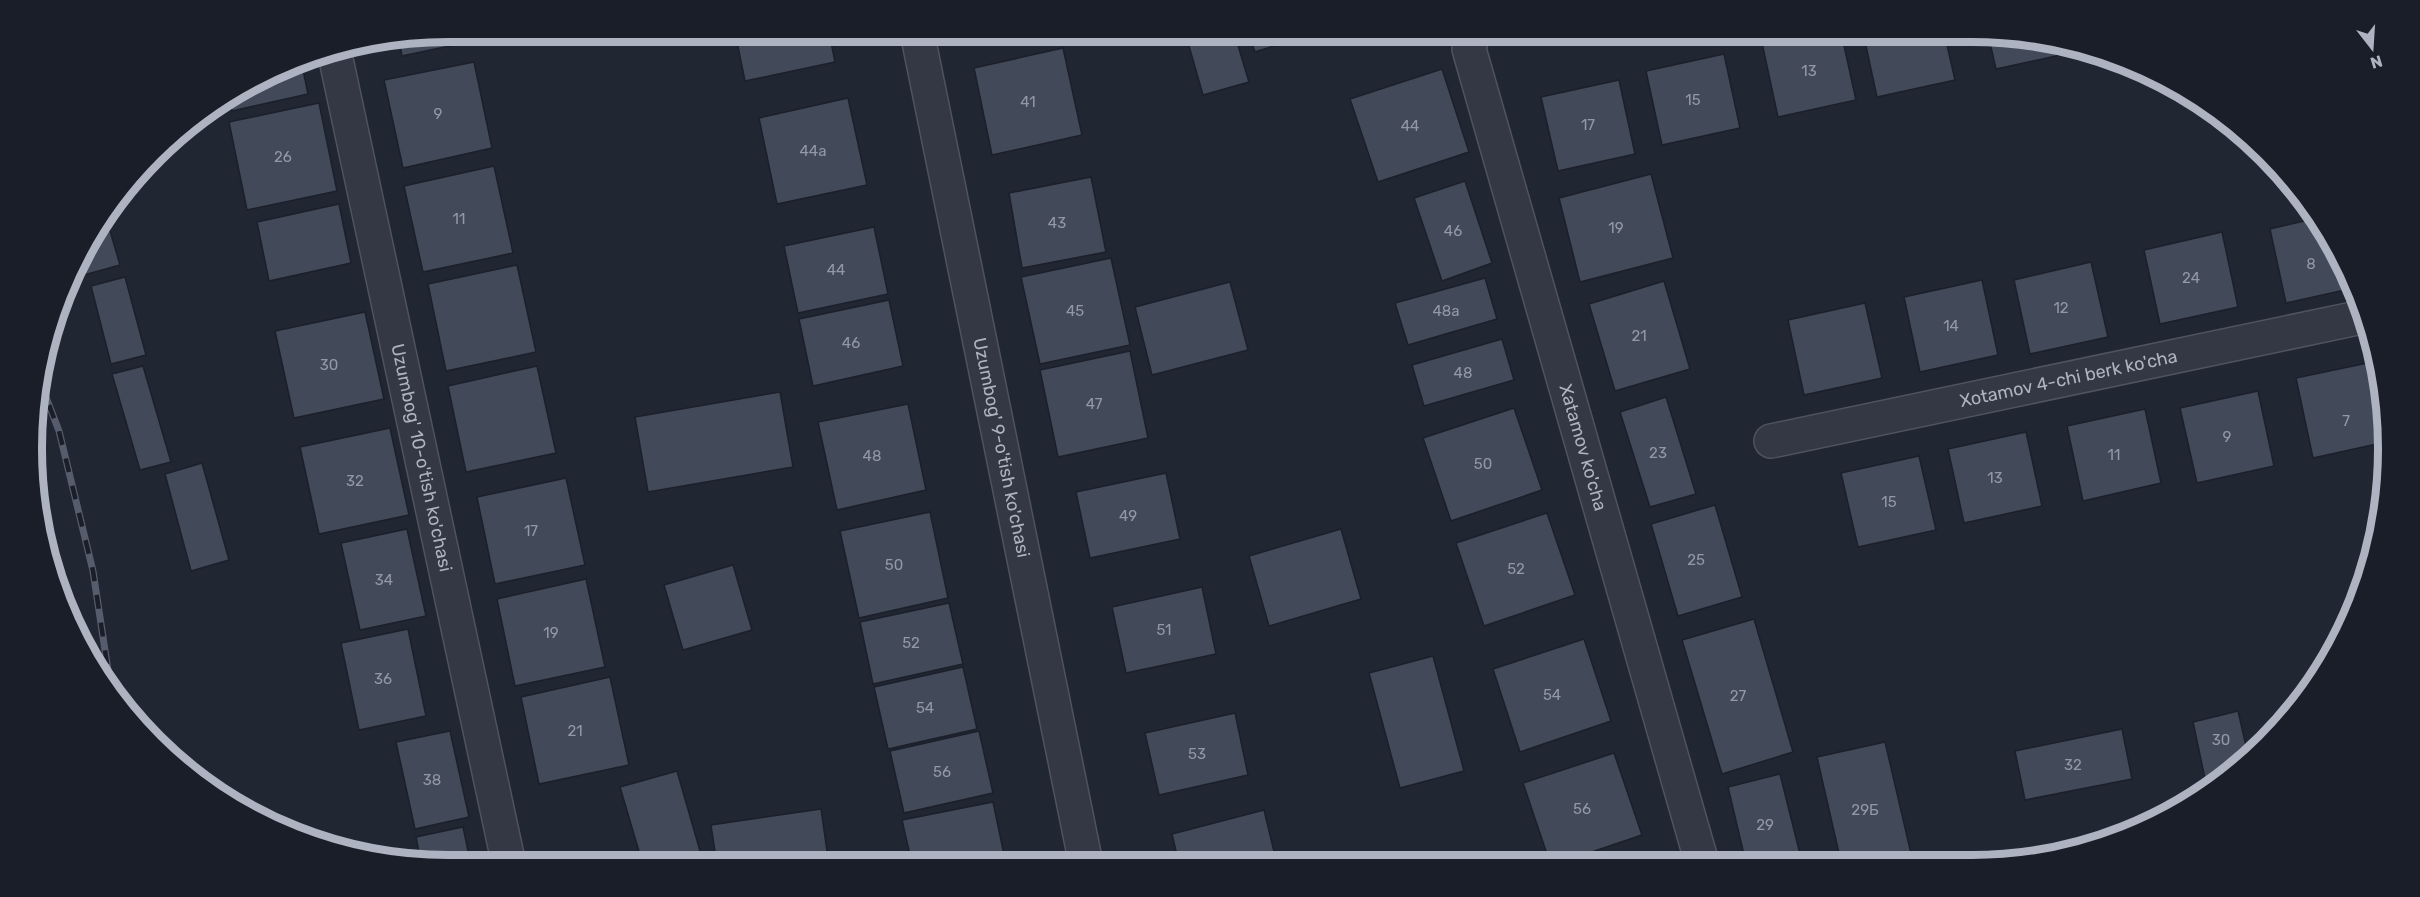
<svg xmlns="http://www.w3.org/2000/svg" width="2420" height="897" viewBox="0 0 2420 897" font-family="Rubik,sans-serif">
  <rect width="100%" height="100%" fill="#212633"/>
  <path fill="#424958" stroke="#1b202a" stroke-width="1.5" d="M 448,32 L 491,32 L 492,37 L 402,56 L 399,40 Z
    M 735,32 L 829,32 L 835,62 L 745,81 Z
    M 1185,32 L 1234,32 L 1249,82 L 1203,95 Z
    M 1248,32 L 1316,32 L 1255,52 Z
    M 1813,32 L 1841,32 L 1856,100 L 1778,117 L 1762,43 Z
    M 1863,32 L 1944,32 L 1955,80 L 1877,97 Z
    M 1988,34 L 2072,45 L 2074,52 L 1996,69 Z
    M 1063,48 L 1082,135 L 992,155 L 974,68 Z
    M 1724,54 L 1740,128 L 1662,145 L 1646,71 Z
    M 301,60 L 308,94 L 232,111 L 229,95 L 240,87 Z
    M 474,62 L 492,148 L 403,168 L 384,80 Z
    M 1442,69 L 1469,152 L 1378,182 L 1350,99 Z
    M 1619,80 L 1635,154 L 1558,171 L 1541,97 Z
    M 848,98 L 867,185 L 777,204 L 759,118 Z
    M 319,103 L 337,191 L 247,210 L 229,122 Z
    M 494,166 L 513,253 L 423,272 L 404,186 Z
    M 1651,174 L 1673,258 L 1580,282 L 1559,198 Z
    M 1091,177 L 1106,252 L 1022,268 L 1009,193 Z
    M 1465,181 L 1492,263 L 1442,281 L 1414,198 Z
    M 339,204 L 351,263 L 269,281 L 257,222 Z
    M 106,217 L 120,265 L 84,275 L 79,258 L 87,240 Z
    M 2317,218 L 2333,240 L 2354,288 L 2286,303 L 2270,229 Z
    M 874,227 L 888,294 L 798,313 L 784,246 Z
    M 2222,232 L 2238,307 L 2160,324 L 2144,250 Z
    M 1111,258 L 1130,345 L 1040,364 L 1021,277 Z
    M 2091,262 L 2108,337 L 2030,354 L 2014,280 Z
    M 517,265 L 536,352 L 446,371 L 428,284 Z
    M 125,277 L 146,355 L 111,364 L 91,286 Z
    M 1485,278 L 1497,319 L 1408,345 L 1395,303 Z
    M 1982,280 L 1998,355 L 1920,372 L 1904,297 Z
    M 1664,281 L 1690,369 L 1615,391 L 1589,304 Z
    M 1230,282 L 1248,350 L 1152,375 L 1135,307 Z
    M 889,300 L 903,366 L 813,386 L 799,319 Z
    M 1865,303 L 1882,378 L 1804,395 L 1788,320 Z
    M 365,312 L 384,399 L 294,418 L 275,331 Z
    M 1502,339 L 1514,380 L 1424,406 L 1412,365 Z
    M 1130,351 L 1148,438 L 1058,457 L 1040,370 Z
    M 2377,361 L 2385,401 L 2386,442 L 2313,458 L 2296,378 Z
    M 143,366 L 171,462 L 140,470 L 112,374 Z
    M 537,366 L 556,453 L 466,472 L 448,386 Z
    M 2258,391 L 2274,466 L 2197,483 L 2180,408 Z
    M 780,392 L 793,467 L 648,492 L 635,417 Z
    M 1666,397 L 1696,494 L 1650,507 L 1620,412 Z
    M 908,404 L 926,490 L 837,510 L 818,422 Z
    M 1514,408 L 1542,490 L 1451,521 L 1423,438 Z
    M 2145,409 L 2161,483 L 2083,501 L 2067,426 Z
    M 390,428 L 409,515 L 319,534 L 300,447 Z
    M 2026,432 L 2042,506 L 1964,523 L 1948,449 Z
    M 1919,456 L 1936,530 L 1858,547 L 1841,473 Z
    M 202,463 L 229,560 L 191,571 L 165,474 Z
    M 1166,473 L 1180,539 L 1090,558 L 1076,492 Z
    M 566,478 L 585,565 L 495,584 L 477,497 Z
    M 1715,505 L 1742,597 L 1678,616 L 1651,524 Z
    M 930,512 L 948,598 L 859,618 L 840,531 Z
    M 1547,513 L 1575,595 L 1484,626 L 1456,543 Z
    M 407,529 L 426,616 L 360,630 L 341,543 Z
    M 1341,529 L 1361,599 L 1269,626 L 1249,556 Z
    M 733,565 L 752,630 L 683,650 L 664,585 Z
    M 586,579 L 605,667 L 515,686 L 497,599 Z
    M 1202,587 L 1216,654 L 1126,673 L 1112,607 Z
    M 949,603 L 963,664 L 873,684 L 860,622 Z
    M 1754,619 L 1793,752 L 1722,774 L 1682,640 Z
    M 408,629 L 426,716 L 359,730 L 341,643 Z
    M 1584,639 L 1611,721 L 1520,752 L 1493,669 Z
    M 1433,656 L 1464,771 L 1400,788 L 1369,673 Z
    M 963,667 L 977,729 L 888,749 L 874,687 Z
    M 610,677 L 629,765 L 539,784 L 521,697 Z
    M 2238,711 L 2249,759 L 2207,788 L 2193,722 Z
    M 1235,713 L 1248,775 L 1159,795 L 1145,733 Z
    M 2122,729 L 2132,779 L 2025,800 L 2015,751 Z
    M 450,731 L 469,817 L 415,829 L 396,742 Z
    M 979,731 L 993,793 L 904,813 L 890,751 Z
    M 1885,742 L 1913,862 L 1841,862 L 1817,757 Z
    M 1614,753 L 1642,835 L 1559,863 L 1550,863 L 1523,783 Z
    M 677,771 L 704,865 L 643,865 L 620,787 Z
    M 1780,774 L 1802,862 L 1746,863 L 1728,787 Z
    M 993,802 L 1006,864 L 912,864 L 902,820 Z
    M 821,809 L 829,865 L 717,865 L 711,825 Z
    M 1264,810 L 1277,864 L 1179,864 L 1172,834 Z
    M 463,827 L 471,865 L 421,862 L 416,837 Z"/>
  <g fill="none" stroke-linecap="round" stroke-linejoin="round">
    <defs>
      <g id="minor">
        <path id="s1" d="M 917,32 L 1086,864"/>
        <path id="s2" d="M 1473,32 L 1469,49 L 1702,863"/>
        <path id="s3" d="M 334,50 L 509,865"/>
        <path id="s4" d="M 1771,441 L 2367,316"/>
      </g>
    </defs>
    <use href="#minor" stroke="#4e535f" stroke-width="36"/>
    <use href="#minor" stroke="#343844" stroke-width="33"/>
    <defs>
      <path id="rail" d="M 39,379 L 59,431 L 93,571 L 111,690
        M 38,489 L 59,575 L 64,610"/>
    </defs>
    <use href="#rail" stroke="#565c6b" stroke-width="7"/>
    <use href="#rail" stroke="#191e28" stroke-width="4.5" stroke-dasharray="14" stroke-linecap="butt"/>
  </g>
  <g text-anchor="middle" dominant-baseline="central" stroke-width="4.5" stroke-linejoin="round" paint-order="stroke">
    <g font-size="15" fill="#9398a7">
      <text x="1809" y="71">13</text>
      <text x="1693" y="100">15</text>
      <text x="1028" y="102">41</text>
      <text x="438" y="114">9</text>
      <text x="1588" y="125">17</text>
      <text x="1410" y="126">44</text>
      <text x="813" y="151">44a</text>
      <text x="283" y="157">26</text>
      <text x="459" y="219">11</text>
      <text x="1057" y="223">43</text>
      <text x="1616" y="228">19</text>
      <text x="1453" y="231">46</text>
      <text x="2311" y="264">8</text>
      <text x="836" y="270">44</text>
      <text x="2191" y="278">24</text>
      <text x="2061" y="308">12</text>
      <text x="1075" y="311">45</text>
      <text x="1446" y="311">48a</text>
      <text x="1951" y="326">14</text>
      <text x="1639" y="336">21</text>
      <text x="851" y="343">46</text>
      <text x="329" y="365">30</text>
      <text x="1463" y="373">48</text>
      <text x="1094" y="404">47</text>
      <text x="2346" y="421">7</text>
      <text x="2227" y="437">9</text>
      <text x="1658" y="453">23</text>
      <text x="2114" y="455">11</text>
      <text x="872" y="456">48</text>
      <text x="1483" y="464">50</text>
      <text x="1995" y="478">13</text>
      <text x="355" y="481">32</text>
      <text x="1889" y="502">15</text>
      <text x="1128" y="516">49</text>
      <text x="531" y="531">17</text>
      <text x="1696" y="560">25</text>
      <text x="894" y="565">50</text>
      <text x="1516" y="569">52</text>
      <text x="384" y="580">34</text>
      <text x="1164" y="630">51</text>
      <text x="551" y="633">19</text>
      <text x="911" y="643">52</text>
      <text x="383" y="679">36</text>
      <text x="1552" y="695">54</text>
      <text x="1738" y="696">27</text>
      <text x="925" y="708">54</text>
      <text x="575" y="731">21</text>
      <text x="2221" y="740">30</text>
      <text x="1197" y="754">53</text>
      <text x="2073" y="765">32</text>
      <text x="942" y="772">56</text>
      <text x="432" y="780">38</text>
      <text x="1582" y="809">56</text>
      <text x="1865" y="810">29Б</text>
      <text x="1765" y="825">29</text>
    </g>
    <g font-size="18" fill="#aeb3c1" stroke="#191e28">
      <text stroke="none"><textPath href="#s4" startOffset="304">Xotamov 4-chi berk ko'cha</textPath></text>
      <text stroke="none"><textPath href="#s2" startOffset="432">Xatamov ko'cha</textPath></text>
      <text stroke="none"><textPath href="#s1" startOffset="424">Uzumbog' 9-o'tish ko'chasi</textPath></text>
      <text stroke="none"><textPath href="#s3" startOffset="417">Uzumbog' 10-o'tish ko'chasi</textPath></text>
    </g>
  </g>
  <path d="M0 0H2420V897H0ZM448 42H1972A406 406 0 0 1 2378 448V449A406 406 0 0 1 1972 855H448A406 406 0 0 1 42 449V448A406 406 0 0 1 448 42Z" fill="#191e28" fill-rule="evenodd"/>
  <path fill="none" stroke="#aeb3c1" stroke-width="8" d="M448 42H1972A406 406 0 0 1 2378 448V449A406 406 0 0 1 1972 855H448A406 406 0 0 1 42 449V448A406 406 0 0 1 448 42Z"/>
  <g transform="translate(2372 48) rotate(163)" stroke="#191e28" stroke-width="4.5" paint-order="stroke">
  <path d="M0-4.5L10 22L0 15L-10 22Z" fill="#aeb3c1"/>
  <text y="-9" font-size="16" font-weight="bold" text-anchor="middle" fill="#aeb3c1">N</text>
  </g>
</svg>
